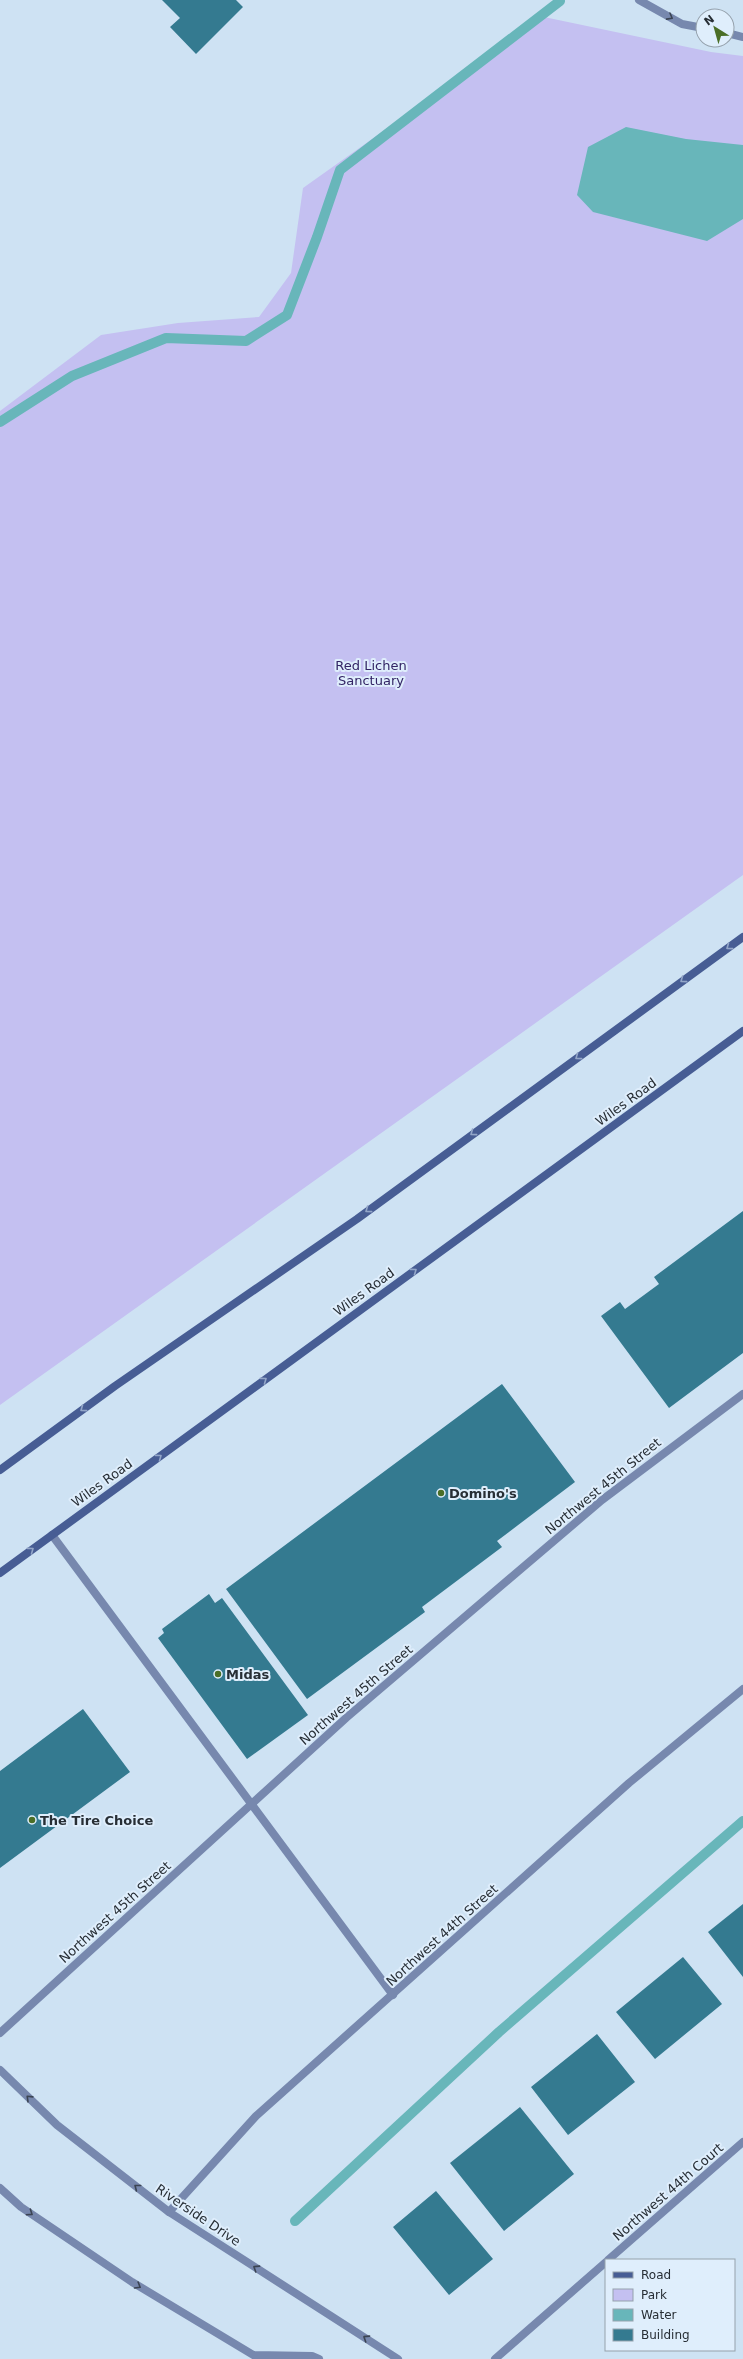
<svg xmlns="http://www.w3.org/2000/svg" width="743" height="2359" viewBox="0 0 743 2359" font-family="'DejaVu Sans',sans-serif">
  <rect width="100%" height="100%" fill="#cee2f3"/>
  <path fill="#c4c0f1" d="M 544,17 L 711,52 L 743,56 L 743,875 L 0,1405 L 0,411 L 101,335 L 178,323 L 259,317 L 291,273 L 303,188 Z"/>
  <path fill="#68b6ba" d="M 626,127 L 686,139 L 743,145 L 743,219 L 707,241 L 593,212 L 577,195 L 588,147 Z"/>
  <g fill="none" stroke-linecap="round" stroke-linejoin="round">
    <path stroke="#68b6ba" stroke-width="10" d="M 0,422 L 72,376 L 166,338 L 246,341 L 287,315 L 317,237 L 340,170 L 560,1
      M 295,2221 L 499,2032 L 743,1821"/>
  </g>
  <path fill="#347a90" d="M 162,0 L 236,0 L 243,7 L 196,54 L 170,27 L 180,18 Z
    M 743,1211 L 743,1353 L 669,1408 L 601,1316 L 620,1302 L 625,1309 L 659,1284 L 654,1277 Z
    M 502,1384 L 575,1482 L 497,1541 L 502,1547 L 422,1607 L 425,1612 L 307,1699 L 226,1589 Z
    M 209,1594 L 215,1603 L 222,1598 L 308,1715 L 247,1759 L 158,1638 L 164,1633 L 162,1629 Z
    M 83,1709 L 130,1772 L 0,1868 L 0,1771 Z
    M 743,1904 L 743,1977 L 708,1932 Z
    M 683,1957 L 722,2004 L 655,2059 L 616,2012 Z
    M 597,2034 L 635,2082 L 568,2135 L 531,2087 Z
    M 520,2107 L 574,2174 L 504,2231 L 450,2163 Z
    M 436,2191 L 493,2259 L 449,2295 L 393,2227 Z"/>
  <g fill="none" stroke-linecap="round" stroke-linejoin="round">
    <path stroke="#7788ae" stroke-width="8" d="M 52,1535 L 393,1995
      M 0,2033 L 346,1718 L 602,1500 L 743,1394"/>
    <path stroke="#7788ae" stroke-width="8" d="M 639,0 L 682,24 L 703,28
      M 727,33 L 743,37
      M 169,2212 L 256,2116 L 629,1783 L 743,1689
      M 608,2260 L 743,2142
      M 495,2359 L 606,2262"/>
    <path stroke="#7788ae" stroke-width="8" d="M 0,2070 L 57,2125 L 169,2212 L 398,2359
      M 0,2188 L 21,2207 L 132,2282 L 260,2359
      M 254,2355 L 312,2356 L 319,2359"/>
    <path stroke="#475d94" stroke-width="8" d="M 0,1470 L 115,1386 L 357,1219 L 743,937
      M 0,1573 L 743,1031"/>
  </g>
  <defs><path id="oneway-chevron" d="M-2-3.5L2.5 0L-2 3.5" fill="none" stroke-width="1.6" stroke-linecap="round" stroke-linejoin="round"/></defs>
  <g stroke="#3b4453">
    <use href="#oneway-chevron" transform="translate(670 17) rotate(29)"/>
    <use href="#oneway-chevron" transform="translate(29 2098) rotate(-136)"/>
    <use href="#oneway-chevron" transform="translate(137 2187) rotate(-142)"/>
    <use href="#oneway-chevron" transform="translate(30 2213) rotate(34)"/>
    <use href="#oneway-chevron" transform="translate(256 2268) rotate(-147)"/>
    <use href="#oneway-chevron" transform="translate(138 2286) rotate(31)"/>
    <use href="#oneway-chevron" transform="translate(366 2338) rotate(-147)"/>
  </g>
  <g stroke="#93a6c8">
    <use href="#oneway-chevron" transform="translate(729 947) rotate(144)"/>
    <use href="#oneway-chevron" transform="translate(683 980) rotate(144)"/>
    <use href="#oneway-chevron" transform="translate(578 1057) rotate(144)"/>
    <use href="#oneway-chevron" transform="translate(473 1133) rotate(144)"/>
    <use href="#oneway-chevron" transform="translate(368 1210) rotate(144)"/>
    <use href="#oneway-chevron" transform="translate(414 1271) rotate(-36)"/>
    <use href="#oneway-chevron" transform="translate(264 1380) rotate(-36)"/>
    <use href="#oneway-chevron" transform="translate(83 1409) rotate(144)"/>
    <use href="#oneway-chevron" transform="translate(159 1457) rotate(-36)"/>
    <use href="#oneway-chevron" transform="translate(31 1550) rotate(-36)"/>
  </g>
  <g fill="#4a6e27" stroke="#dfeefc" stroke-width="1.5">
    <circle cx="441" cy="1493" r="4"/>
    <circle cx="218" cy="1674" r="4"/>
    <circle cx="32" cy="1820" r="4"/>
  </g>
  <g text-anchor="middle" dominant-baseline="central" stroke-width="4" stroke-linejoin="round" paint-order="stroke">
    <g font-size="13" fill="#332565" stroke="#dfeefc">
      <text x="371" y="665">Red Lichen<tspan x="371" dy="15">Sanctuary</tspan></text>
    </g>
    <g font-size="13" fill="#272e35" stroke="#dfeefc">
      <text transform="translate(626 1102) rotate(-36)">Wiles Road</text>
      <text transform="translate(364 1292) rotate(-36)">Wiles Road</text>
      <text transform="translate(102 1483) rotate(-36)">Wiles Road</text>
      <text transform="translate(603 1486) rotate(-39)">Northwest 45th Street</text>
      <text transform="translate(356 1695) rotate(-41)">Northwest 45th Street</text>
      <text transform="translate(115 1912) rotate(-42)">Northwest 45th Street</text>
      <text transform="translate(442 1935) rotate(-42)">Northwest 44th Street</text>
      <text transform="translate(668 2192) rotate(-41)">Northwest 44th Court</text>
      <text transform="translate(198 2215) rotate(34)">Riverside Drive</text>
    </g>
    <g font-size="13" font-weight="bold" fill="#272e35" stroke="#dfeefc" text-anchor="start">
      <text x="449" y="1493">Domino's</text>
      <text x="226" y="1674">Midas</text>
      <text x="40" y="1820">The Tire Choice</text>
    </g>
  </g>
  <rect x="605" y="2259" width="130" height="92" fill="#dfeefc" stroke="#95a1ac"/>
  <rect x="613" y="2272" width="20" height="6" fill="#475d94" stroke="#95a1ac"/>
  <text x="641" y="2279" font-size="12" fill="#272e35">Road</text>
  <rect x="613" y="2289" width="20" height="12" fill="#c4c0f1" stroke="#95a1ac"/>
  <text x="641" y="2299" font-size="12" fill="#272e35">Park</text>
  <rect x="613" y="2309" width="20" height="12" fill="#68b6ba" stroke="#95a1ac"/>
  <text x="641" y="2319" font-size="12" fill="#272e35">Water</text>
  <rect x="613" y="2329" width="20" height="12" fill="#347a90" stroke="#95a1ac"/>
  <text x="641" y="2339" font-size="12" fill="#272e35">Building</text>
  <g transform="translate(715 28) rotate(323)"><circle r="19" fill="#dfeefc" stroke="#95a1ac"/>
  <path d="M0-3L7 15L0 10L-7 15Z" fill="#4a6e27"/>
  <text y="-6" font-size="11" font-weight="bold" text-anchor="middle" fill="#272e35">N</text>
  </g>
</svg>
